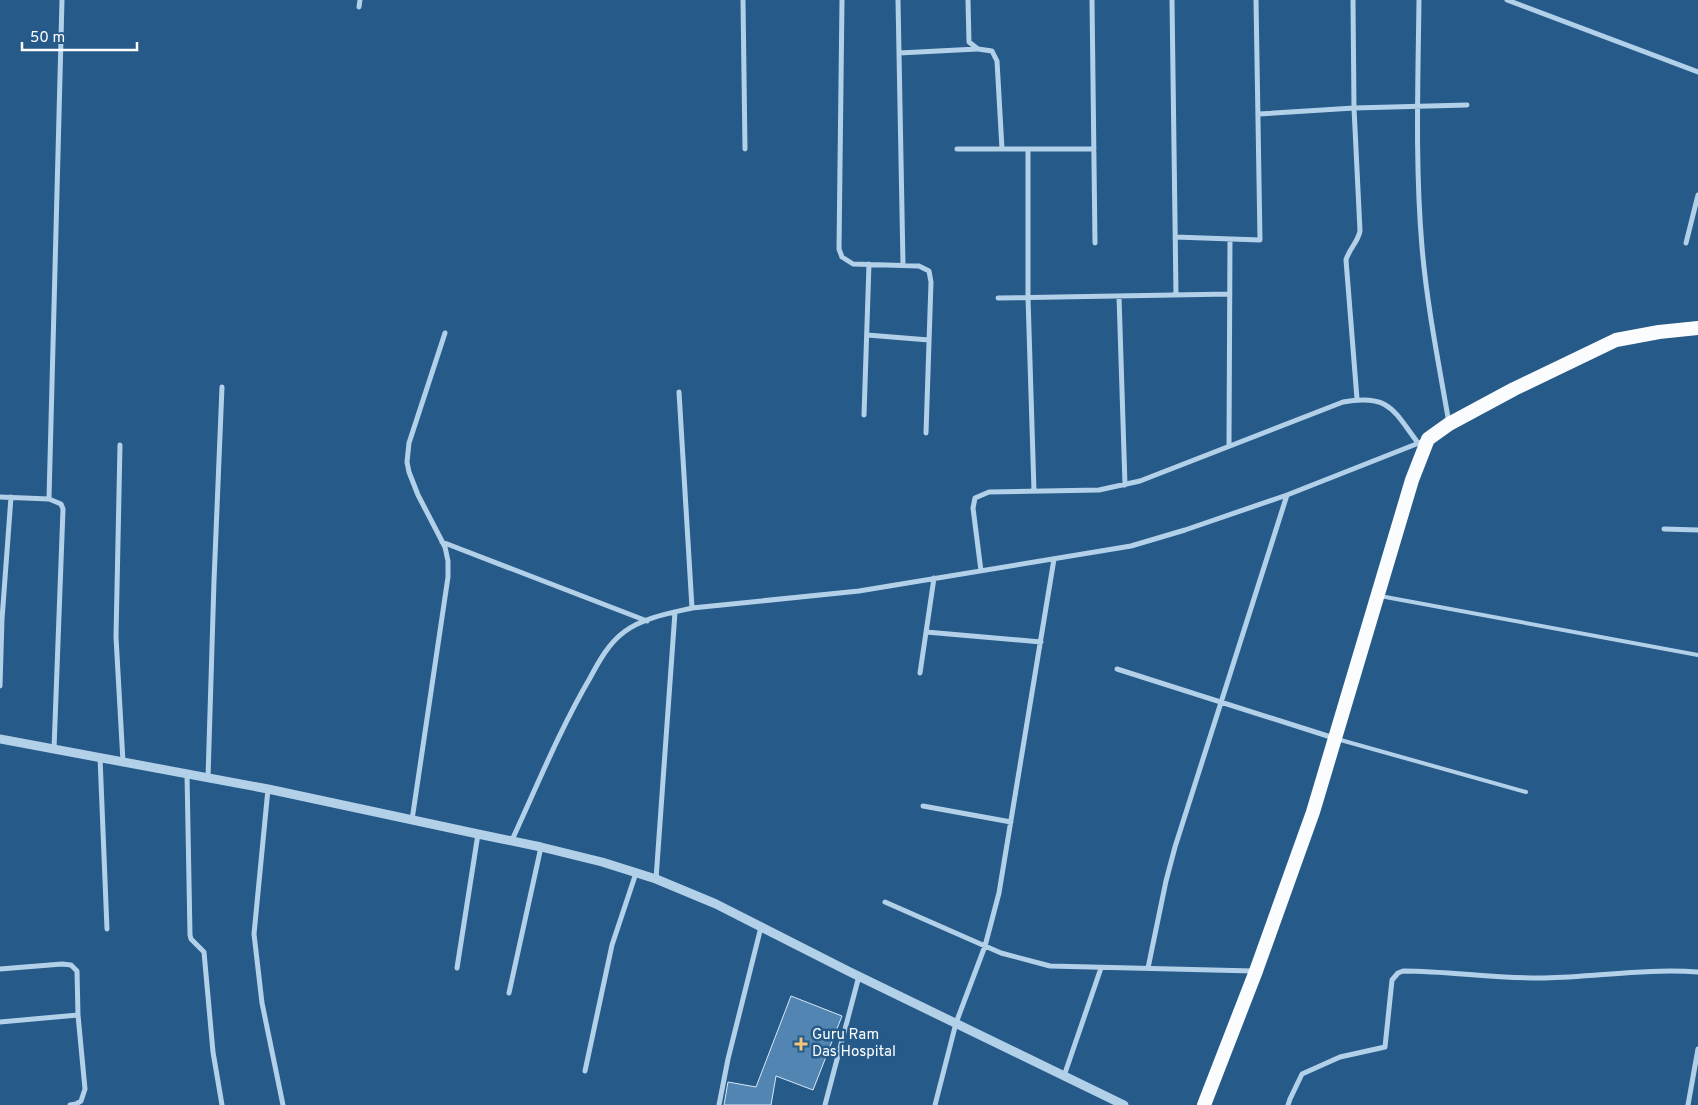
<svg xmlns="http://www.w3.org/2000/svg" width="1698" height="1105" viewBox="0 0 1698 1105" font-family="Overpass,sans-serif">
  <rect width="100%" height="100%" fill="#265a89"/>
  <path fill="#5385b2" stroke="#d7e8f7" d="M 791,996 L 842,1016 L 813,1090 L 776,1076 L 771,1105 L 724,1105 L 728,1082 L 756,1087 Z"/>
  <g fill="none" stroke-linecap="round" stroke-linejoin="round">
    <path stroke="#b3d0e9" stroke-width="4" d="M 1380,596 L 1698,655
      M 1337,739 L 1526,792"/>
    <path stroke="#b3d0e9" stroke-width="5" d="M 743,0 L 745,149
      M 842,0 L 839,249 L 842,257 L 853,264 L 919,266 L 929,271 L 931,282 L 926,433
      M 898,0 L 903,265
      M 968,0 L 969,42 L 978,49 L 992,51 L 997,61 L 1002,149
      M 1092,0 L 1095,243
      M 1172,0 L 1176,295
      M 1353,0 L 1354,108 L 1360,231 C 1358,242 1349,249 1346,260 L 1357,399
      M 1419,0 C 1418,82 1415,165 1422,247 C 1427,306 1439,365 1449,423
      M 1507,0 L 1698,72
      M 359,7 L 360,0
      M 899,53 L 977,49
      M 1259,114 L 1354,108 L 1467,105
      M 957,149 L 1094,149
      M 1028,149 L 1028,297 L 1034,491
      M 1175,237 L 1260,240 L 1256,0
      M 1686,243 L 1698,195
      M 1119,296 L 1125,485
      M 998,298 L 1230,294
      M 867,335 L 929,340
      M 679,392 L 692,608
      M 864,415 L 869,264
      M 120,445 L 116,637 L 123,762
      M 1229,446 L 1230,239
      M 0,497 L 49,499 L 61,504 L 63,509 L 54,749
      M 49,499 L 62,0
      M 1664,529 L 1698,530
      M 442,542 L 647,621
      M 981,571 L 973,508 L 975,498 L 989,492 L 1099,490 L 1140,481 L 1343,402 C 1390,394 1393,410 1418,443
      M 926,632 L 1041,642
      M 1117,669 L 1334,738
      M 920,673 L 934,578
      M 0,686 L 2,619 L 11,497
      M 100,757 L 107,929
      M 187,774 L 190,935 L 191,939 L 204,952 L 213,1052 L 222,1105
      M 208,778 L 214,581 L 222,387
      M 268,789 L 254,934 L 262,1003 L 283,1105
      M 923,806 L 1011,822
      M 412,820 L 448,577 L 448,561 L 445,547 L 418,495 L 409,472 L 407,462 L 409,443 L 445,333
      M 512,840 C 537,786 560,729 590,678 C 599,661 609,643 624,632 C 642,618 670,613 692,608 L 859,591 L 1131,546 L 1185,530 L 1287,495 L 1424,441
      M 656,879 L 675,612
      M 885,902 L 1001,953 L 1050,966 L 1253,971
      M 457,968 L 478,834
      M 1148,968 L 1166,881 L 1175,847 L 1287,495
      M 0,969 L 62,964 L 71,965 L 77,971 L 78,1015 L 85,1089 L 81,1101 L 76,1104 L 70,1105
      M 509,993 L 541,847
      M 0,1022 L 78,1015
      M 585,1071 L 612,945 L 636,873
      M 1064,1076 L 1101,968
      M 719,1105 L 728,1059 L 761,927
      M 825,1105 L 859,976
      M 935,1105 L 956,1023 L 985,946 L 999,893 L 1054,559
      M 1288,1105 L 1290,1099 L 1302,1074 L 1340,1057 L 1385,1047 L 1392,980 L 1398,973 L 1403,971 C 1450,971 1497,979 1545,978 C 1596,977 1647,968 1698,972
      M 1688,1105 L 1698,1049"/>
    <path stroke="#b3d0e9" stroke-width="9" d="M 0,739 L 268,789 L 478,834 L 541,847 L 602,862 L 656,879 L 716,904 L 848,971 L 1124,1105"/>
    <path stroke="#fafcfe" stroke-width="14" d="M 1204,1105 L 1256,971 L 1313,812 L 1412,480 L 1428,439 L 1449,424 L 1514,389 L 1616,340 L 1659,332 L 1698,328"/>
  </g>
  <path fill="#f2c578" stroke="#265a89" stroke-width="2" d="M798.5 1036.5h5v5h5v5h-5v5h-5v-5h-5v-5h5z"/>
  <g text-anchor="middle" dominant-baseline="central" stroke-width="5" stroke-linejoin="round" paint-order="stroke">
    <g font-size="15" fill="#fff" stroke="#265a89" text-anchor="start">
      <text x="812" y="1035">Guru Ram<tspan x="812" dy="17">Das Hospital</tspan></text>
    </g>
  </g>
  <path d="M22 42v8h115v-8" fill="none" stroke="#ffffff" stroke-width="2.5"/>
  <text x="30" y="42" font-size="15" fill="#ffffff" stroke="#265a89" stroke-width="4" paint-order="stroke">50 m</text>
</svg>
